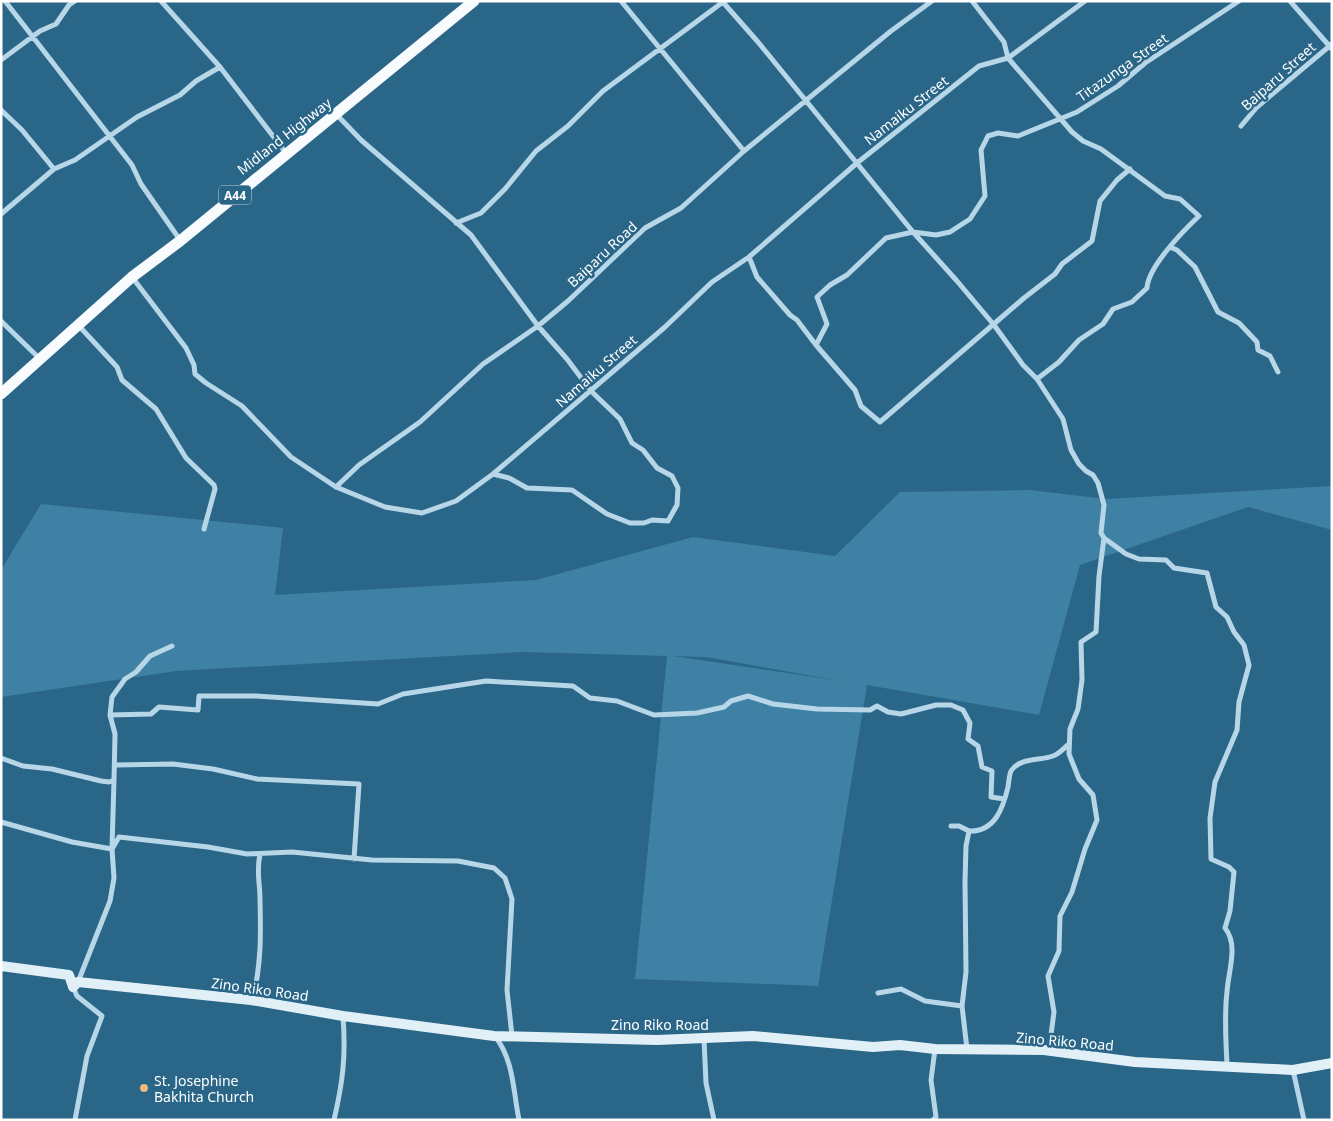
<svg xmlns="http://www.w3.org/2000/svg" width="1333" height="1121" viewBox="0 0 1333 1121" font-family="'Noto Sans',sans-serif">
  <rect width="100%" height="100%" fill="#2a6688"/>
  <path fill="#3f81a4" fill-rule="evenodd" d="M 1332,486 L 1332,530 L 1248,507 L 1080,565 L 1039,715 L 867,685 L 818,986 L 635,979 L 667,656 L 522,652 L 176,671 L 1,697 L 1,570 L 41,504 L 283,528 L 275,595 L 536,580 L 693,537 L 835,556 L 900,492 L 1030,490 L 1106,499 ZM 673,656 L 706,657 L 841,681 Z"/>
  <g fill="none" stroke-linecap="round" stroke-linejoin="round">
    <path stroke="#b7d7e8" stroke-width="5" d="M 5,1 L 132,165 L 141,184 L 180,240
      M 161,1 L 220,67 L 286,153
      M 621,1 L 744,151
      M 722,1 L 758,42 L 913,232 L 957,281 L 994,325 L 1023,365 L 1037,379 L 1063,419 L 1071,450 L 1079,464 L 1086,471 L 1093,475 L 1098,483 L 1104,505 L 1101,533 L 1104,538 L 1099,576 L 1096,632 L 1081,642 L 1082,680 L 1078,709 L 1070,729 L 1069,754 L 1079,779 L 1093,795 L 1097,820 L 1085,849 L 1072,892 L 1060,916 L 1059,951 L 1048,976 L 1054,1012 L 1049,1050
      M 972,1 L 1004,42 L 1008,58 L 1072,132 L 1083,141 L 1101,149 L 1165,196 L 1180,199 L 1199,216 C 1183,231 1148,267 1147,288 L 1132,302 L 1113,309 L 1103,324 L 1079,340 L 1059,362 L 1037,379
      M 1290,1 L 1332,49
      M 1,60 L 40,31 L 56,24 L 69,5 L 75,1
      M 1,110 L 22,130 L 54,169
      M 336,114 L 361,140 L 471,235 L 538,326 L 567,359 L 591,391 L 620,419 L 632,443 L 643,450 L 657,468 L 672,476 L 678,488 L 677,505 L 668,521 L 652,520 L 644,523 L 630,523 L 607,514 L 572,490 L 527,488 L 509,478 L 493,474
      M 1241,126 L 1257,107 L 1332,44
      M 1130,169 L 1117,180 L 1100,201 L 1092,241 L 1062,264 L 1055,274 L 1024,298 L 880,422 L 861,406 L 855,390 L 816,345 L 827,324 L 817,297 L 830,285 L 847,275 L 886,238 L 913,232 L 936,235 L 950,232 L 970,219 L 985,196 L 981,150 L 988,136 L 998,133 L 1018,136 L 1077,112 L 1118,86 L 1145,63 L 1239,1
      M 1,214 L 54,169 L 75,160 L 137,117 L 180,95 L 196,81 L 220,67
      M 456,223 L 481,213 L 505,189 L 536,151 L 568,126 L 603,91 L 723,2
      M 1170,247 L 1177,250 L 1195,267 L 1218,312 L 1239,323 L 1257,342 L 1258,350 L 1270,356 L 1278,372
      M 749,257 L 757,277 L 790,315 L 797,320 L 816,345
      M 132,277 L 186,348 L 194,365 L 195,374 L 206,383 L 242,406 L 291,457 L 336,487 L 385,507 L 422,513 L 456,501 L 493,474 L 665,327 L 712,282 L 749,257 L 857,163 L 979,66 L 1008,58 L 1085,1
      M 1,321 L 40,359
      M 79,326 L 117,367 L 122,380 L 156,409 L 186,458 L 214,485 L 215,489 L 204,529
      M 336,487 L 359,465 L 420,422 L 483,364 L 538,326 L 568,301 L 645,228 L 681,208 L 744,151 L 891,31 L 932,1
      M 1104,538 L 1126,554 L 1139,559 L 1166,560 L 1174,568 L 1207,573 L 1216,607 L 1227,617 L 1234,632 L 1244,645 L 1249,665 L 1239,702 L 1237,730 L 1215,782 L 1210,818 L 1211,859 L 1229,867 L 1234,872 L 1230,911 L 1225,928 C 1239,945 1228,972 1227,992 C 1224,1016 1226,1041 1227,1065
      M 110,715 L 151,714 L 159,707 L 198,710 L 199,696 L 256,696 L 378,704 L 403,694 L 486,681 L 573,686 L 590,698 L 617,701 L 654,715 L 697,713 L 724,707 L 731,701 L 748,696 L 773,704 L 817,709 L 870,710 L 877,706 L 888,712 L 901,714 L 936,705 L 951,705 L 963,710 L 970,723 L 968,739 L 978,746 L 982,767 L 992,771 L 991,797 L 1004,799
      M 1,758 L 23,766 L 52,769 L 101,781 L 109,782 L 114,780 L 115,734 L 110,715 L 112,697 L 125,679 L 136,672 L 150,656 L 172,646
      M 116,765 L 173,764 L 213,769 L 257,779 L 359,784 L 354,859
      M 1,822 L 72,842 L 112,849 L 114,878 L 110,901 L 78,982
      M 951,826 L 959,826 L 969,831 L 966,846 L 965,881 L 966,972 L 962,1006 L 967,1049
      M 969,831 C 995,832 1003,808 1008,787 C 1009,782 1009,775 1011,771 C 1020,757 1040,761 1053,756 C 1059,754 1064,748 1069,744
      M 112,848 L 114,780
      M 112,849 L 119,837 L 208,847 L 247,854 L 292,852 L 372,860 L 458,861 L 494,868 L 505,878 L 512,899 L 507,990 L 512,1036
      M 73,987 L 77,996 L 102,1016 L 87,1056 L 75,1120
      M 878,993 L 901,989 L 925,1001 L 962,1006
      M 253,1000 C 261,963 261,937 260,900 C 260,881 256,873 260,854
      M 495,1036 C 514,1061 513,1090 519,1120
      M 704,1039 L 706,1083 L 714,1120
      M 1293,1070 L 1304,1120
      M 334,1120 C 343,1081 346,1056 343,1016
      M 933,1120 L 936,1117 L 931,1080 L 935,1049"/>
    <path stroke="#e1eff7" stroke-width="10" d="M 1,966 L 69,975 L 73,987 L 78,982 L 251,1000 L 343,1016 L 494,1036 L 657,1040 L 753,1036 L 873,1047 L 900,1045 L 935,1049 L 1044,1050 L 1135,1062 L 1293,1070 L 1332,1063"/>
    <path stroke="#f9fcfe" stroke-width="11" d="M 1,394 L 132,277 L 180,241 L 474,1"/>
  </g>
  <circle fill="#eeb87f" stroke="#2a6688" stroke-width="2" cx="144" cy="1088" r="5"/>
  <g text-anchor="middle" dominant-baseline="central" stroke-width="5" stroke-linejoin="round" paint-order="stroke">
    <rect fill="#2a6688" stroke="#bfd1db" stroke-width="1" x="219" y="185.5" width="32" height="19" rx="4"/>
    <g font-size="12" font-weight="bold" fill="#fff">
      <text x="235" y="195">A44</text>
    </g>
    <g font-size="14" fill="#fff" stroke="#2a6688">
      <text transform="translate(1122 67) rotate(-35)">Titazunga Street</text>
      <text transform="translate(1278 76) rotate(-42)">Baiparu Street</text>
      <text transform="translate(906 110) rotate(-38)">Namaiku Street</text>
      <text transform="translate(284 136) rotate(-38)">Midland Highway</text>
      <text transform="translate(602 254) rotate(-43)">Baiparu Road</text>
      <text transform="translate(596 371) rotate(-41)">Namaiku Street</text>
      <text transform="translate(260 989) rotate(8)">Zino Riko Road</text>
      <text x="660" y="1024">Zino Riko Road</text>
      <text transform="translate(1065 1041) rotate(5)">Zino Riko Road</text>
    </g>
    <g font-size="14" fill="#fff" stroke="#2a6688" text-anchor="start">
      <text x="154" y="1080">St. Josephine<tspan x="154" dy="16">Bakhita Church</tspan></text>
    </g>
  </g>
  <rect width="1333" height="1121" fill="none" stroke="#ffffff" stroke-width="5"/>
</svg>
